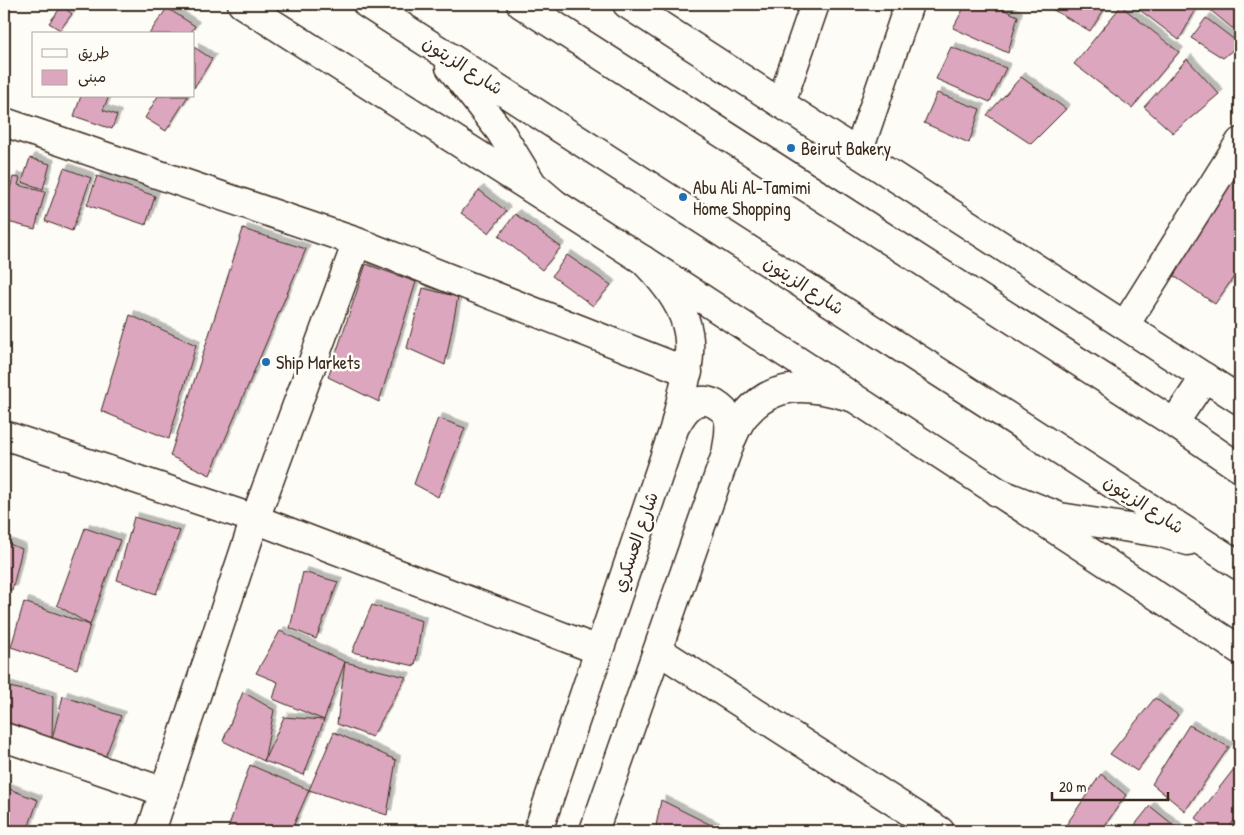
<svg xmlns="http://www.w3.org/2000/svg" width="1244" height="835" viewBox="0 0 1244 835" font-family="'Patrick Hand','Playpen Sans Arabic',sans-serif">
  <defs>
    <filter id="shadow"><feDropShadow dx="4.5" dy="-4.5" stdDeviation="0" flood-color="#0004"/></filter>
  </defs>
  <rect width="100%" height="100%" fill="#fdfcf7"/>
  <filter id="ink" filterUnits="userSpaceOnUse"><feTurbulence type="fractalNoise" baseFrequency=".02" numOctaves="2"/><feDisplacementMap in="SourceGraphic" scale="10" xChannelSelector="R" yChannelSelector="G"/><feConvolveMatrix kernelMatrix="1 2 1 2 8 2 1 2 1" color-interpolation-filters="sRGB"/></filter>
  <g filter="url(#ink)">
    <path fill="#dca6be" stroke="#3b2a1e" filter="url(#shadow)" d="M 966,4 L 991,4 L 1018,16 L 1008,53 L 953,28 Z
      M 1043,4 L 1108,4 L 1090,31 Z
      M 1132,4 L 1184,4 L 1195,11 L 1179,40 Z
      M 1203,4 L 1225,4 L 1240,15 L 1240,27 L 1232,28 Z
      M 62,6 L 72,14 L 60,30 L 49,23 Z
      M 1121,6 L 1179,52 L 1132,108 L 1074,64 Z
      M 167,8 L 195,26 L 190,34 L 149,34 Z
      M 1206,18 L 1240,44 L 1223,58 L 1191,38 Z
      M 194,47 L 212,59 L 194,88 Z
      M 951,47 L 1006,68 L 990,102 L 936,79 Z
      M 1187,59 L 1219,94 L 1173,133 L 1144,107 Z
      M 1021,77 L 1066,109 L 1031,144 L 987,115 Z
      M 937,93 L 980,109 L 969,143 L 924,123 Z
      M 81,96 L 109,96 L 103,110 L 117,115 L 112,129 L 74,116 Z
      M 158,96 L 188,96 L 166,131 L 145,118 Z
      M 30,158 L 50,164 L 43,189 L 22,182 Z
      M 64,168 L 91,178 L 72,231 L 45,221 Z
      M 97,176 L 155,196 L 146,225 L 87,205 Z
      M 13,177 L 20,178 L 18,185 L 45,192 L 35,229 L 4,221 L 4,212 Z
      M 1234,179 L 1240,183 L 1240,268 L 1215,304 L 1171,274 Z
      M 479,190 L 506,211 L 489,233 L 461,213 Z
      M 515,214 L 561,247 L 542,270 L 499,236 Z
      M 243,229 L 306,249 L 210,475 L 170,456 Z
      M 567,255 L 611,285 L 593,306 L 552,276 Z
      M 366,264 L 416,282 L 379,402 L 328,377 Z
      M 423,288 L 458,297 L 445,365 L 407,348 Z
      M 130,315 L 196,345 L 169,439 L 101,411 Z
      M 438,418 L 465,428 L 438,497 L 414,484 Z
      M 134,517 L 180,531 L 156,594 L 117,580 Z
      M 85,528 L 120,540 L 90,625 L 57,605 Z
      M 4,542 L 22,549 L 12,591 L 4,587 Z
      M 303,572 L 338,582 L 316,639 L 290,628 Z
      M 24,602 L 90,625 L 77,669 L 11,647 Z
      M 372,605 L 422,621 L 415,666 L 352,652 Z
      M 280,631 L 345,662 L 324,720 L 273,699 L 278,682 L 256,673 Z
      M 345,662 L 406,677 L 372,737 L 337,724 Z
      M 4,686 L 53,696 L 52,739 L 4,721 Z
      M 243,692 L 274,710 L 264,761 L 223,741 Z
      M 63,696 L 121,716 L 104,760 L 52,739 Z
      M 1155,698 L 1178,715 L 1137,771 L 1110,754 Z
      M 284,717 L 324,720 L 304,775 L 264,761 Z
      M 1189,725 L 1229,747 L 1185,811 L 1152,784 Z
      M 334,732 L 396,760 L 387,815 L 309,790 Z
      M 1240,761 L 1240,813 L 1226,831 L 1210,831 L 1196,818 Z
      M 250,765 L 309,790 L 291,831 L 227,831 Z
      M 1101,774 L 1126,795 L 1101,831 L 1062,831 Z
      M 4,787 L 38,800 L 27,831 L 4,831 Z
      M 661,800 L 723,831 L 655,831 Z
      M 1150,806 L 1181,831 L 1130,831 Z"/>
    <g fill="none" stroke-linecap="round" stroke-linejoin="round">
      <defs>
        <path id="minor" d="M 242,4 L 643,260 L 1240,650
          M 627,4 L 1240,400
          M 781,103 L 815,4
          M 4,122 L 357,242
          M 858,153 L 909,4
          M 1125,325 L 1240,142
          M 4,435 L 255,519 L 598,650
          M 658,650 L 940,831
          M 4,737 L 165,792
          M 151,831 L 255,519 L 357,242 L 688,372"/>
        <path id="major" d="M 367,4 L 1240,566
          M 521,4 L 1174,423 L 1240,468
          M 450,67 L 500,131 L 533,185 L 554,203
          M 1174,423 L 1205,377
          M 676,425 C 684,410 696,394 715,404 C 720,407 726,412 728,417 C 731,428 729,438 727,448
          M 997,492 L 1060,517 L 1161,533 L 1188,541
          M 538,831 L 674,429 C 693,350 705,323 643,260
          M 594,831 L 730,443 C 734,434 738,423 745,415 C 775,380 810,385 851,397"/>
      </defs>
      <use href="#minor" stroke="#3b2a1e" stroke-width="31"/>
      <use href="#major" stroke="#3b2a1e" stroke-width="31"/>
      <use href="#minor" stroke="#fdfcf7" stroke-width="28"/>
      <use href="#major" stroke="#fdfcf7" stroke-width="28"/>
    </g>
  </g>
  <g fill="#1f6fb2" stroke="#fdfcf7" stroke-width="2">
    <circle cx="791" cy="148" r="5"/>
    <circle cx="683" cy="197" r="5"/>
    <circle cx="266" cy="362" r="5"/>
  </g>
  <g text-anchor="middle" dominant-baseline="central" stroke-width="5" stroke-linejoin="round" paint-order="stroke">
    <g font-size="18" fill="#3b2a1e" stroke="#fdfcf7">
      <text transform="translate(463 65) rotate(33)">شارع الزيتون</text>
      <text transform="translate(804 285) rotate(33)">شارع الزيتون</text>
      <text transform="translate(1144 504) rotate(33)">شارع الزيتون</text>
      <text transform="translate(635 542) rotate(-71)">شارع العسكري</text>
    </g>
    <g font-size="18" fill="#3b2a1e" stroke="#fdfcf7" text-anchor="start">
      <text x="801" y="148">Beirut Bakery</text>
      <text x="693" y="187">Abu Ali Al-Tamimi<tspan x="693" dy="21">Home Shopping</tspan></text>
      <text x="276" y="362">Ship Markets</text>
    </g>
  </g>
  <rect width="1244" height="835" fill="none" stroke="#fdfcf7" stroke-width="20"/>
  <rect x="10" y="10" width="1224" height="815" fill="none" stroke="#3b2a1e" stroke-width="2" filter="url(#ink)"/>
  <rect x="32" y="32" width="162" height="65" fill="#fdfcf7" stroke="#afa8a0"/>
  <rect x="42" y="49" width="25" height="8" fill="#fdfcf7" stroke="#afa8a0"/>
  <text x="78" y="58" font-size="15" fill="#3b2a1e">طريق</text>
  <rect x="42" y="70" width="25" height="15" fill="#dca6be" stroke="#afa8a0"/>
  <text x="78" y="82" font-size="15" fill="#3b2a1e">مبنى</text>
  <path d="M1052 792v8h116v-8" fill="none" stroke="#3b2a1e" stroke-width="2.5"/>
  <text x="1059" y="792" font-size="15" fill="#3b2a1e" stroke="#fdfcf7" stroke-width="4" paint-order="stroke">20 m</text>
</svg>
